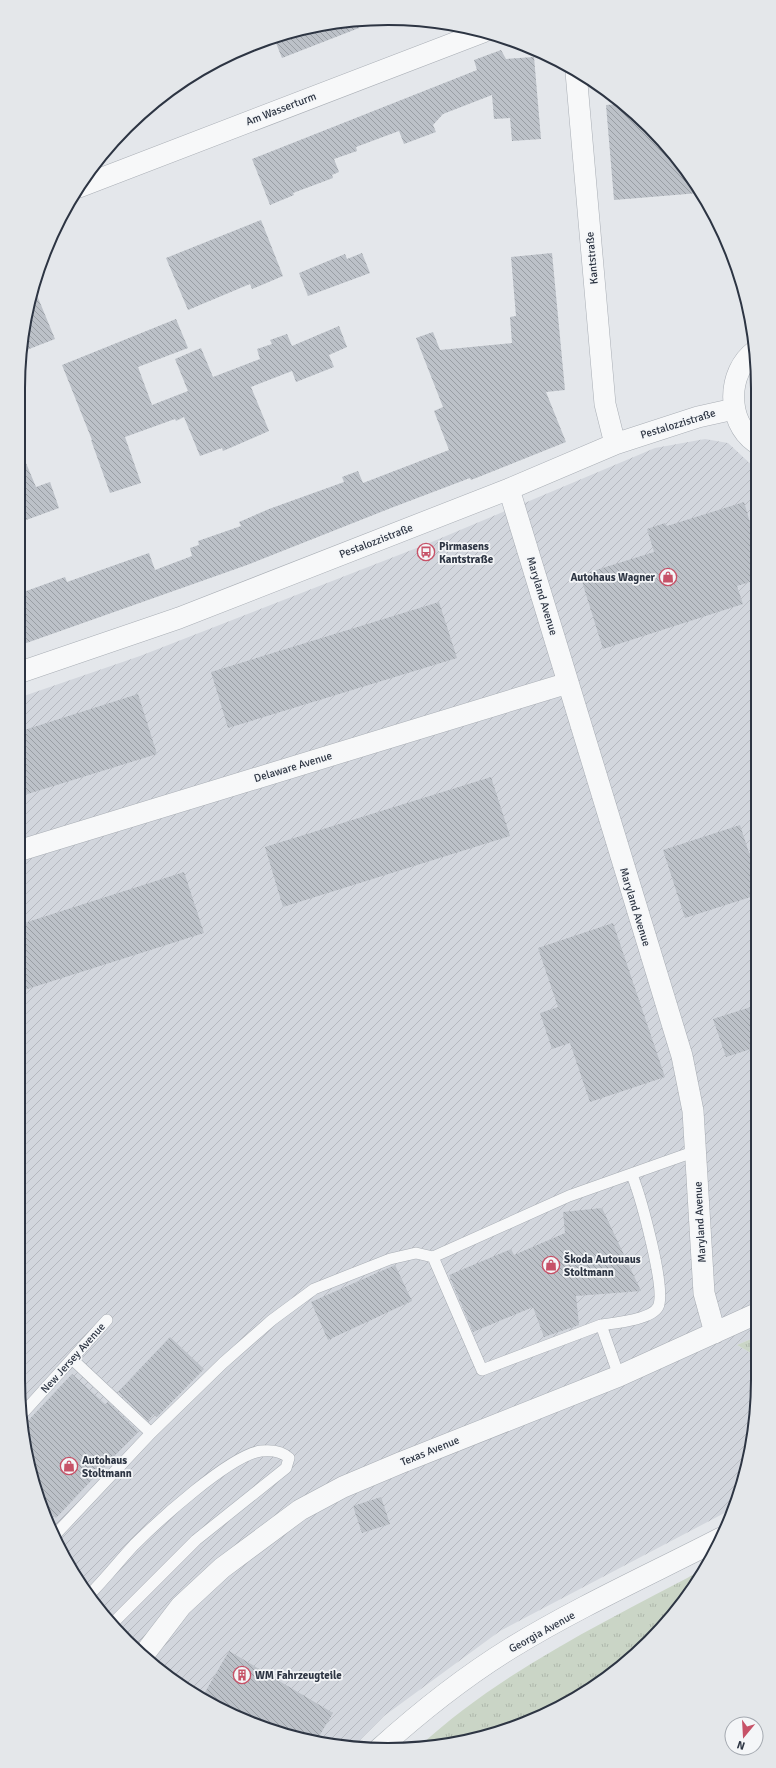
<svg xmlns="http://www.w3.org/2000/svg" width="776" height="1768" viewBox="0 0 776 1768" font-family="Signika,sans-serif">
  <defs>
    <pattern id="industrial-furrows" width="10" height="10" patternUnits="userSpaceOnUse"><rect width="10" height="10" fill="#d2d6dd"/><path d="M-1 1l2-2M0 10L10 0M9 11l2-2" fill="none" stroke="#b5b8bf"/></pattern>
    <pattern id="grass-tufts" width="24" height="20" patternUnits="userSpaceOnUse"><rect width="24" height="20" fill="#cad5c6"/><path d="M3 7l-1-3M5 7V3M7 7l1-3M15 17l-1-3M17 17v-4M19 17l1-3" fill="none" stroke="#aeb7ab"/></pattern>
    <pattern id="building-back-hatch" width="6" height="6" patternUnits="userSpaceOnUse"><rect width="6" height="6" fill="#bcc1c8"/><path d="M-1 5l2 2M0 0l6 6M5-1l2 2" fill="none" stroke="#999ea4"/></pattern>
  </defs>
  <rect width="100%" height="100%" fill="#e4e7eb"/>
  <path fill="url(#industrial-furrows)" d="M 705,439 L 728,443 L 755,468 L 758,1336 L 737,1345 L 758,1357 L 758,1380 L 738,1499 L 734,1508 L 500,1631 L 384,1716 L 353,1747 L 316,1743 L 203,1701 L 110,1624 L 67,1565 L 38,1499 L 18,1380 L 18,698 L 140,656 L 427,544 L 655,448 Z"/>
  <path fill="url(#grass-tufts)" d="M 758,1336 L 758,1357 L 737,1345 Z
    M 706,1568 L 666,1624 L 573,1701 L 460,1743 L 419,1747 C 502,1670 607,1621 706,1568 Z"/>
  <path fill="url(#building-back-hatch)" d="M 357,20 L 359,28 L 282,58 L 274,38 L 292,31 Z
    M 501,50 L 506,59 L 534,57 L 541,139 L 512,141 L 510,118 L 494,119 L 492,95 L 443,114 L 433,125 L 436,132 L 404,144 L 399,131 L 356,147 L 357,151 L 334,159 L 339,172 L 332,175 L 333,178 L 293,193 L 294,195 L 270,205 L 252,159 L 477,70 L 474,60 Z
    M 619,104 L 681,163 L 699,193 L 614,200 L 606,105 Z
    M 261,220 L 283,276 L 252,289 L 250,284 L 188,310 L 166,258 Z
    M 362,253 L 370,273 L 308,296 L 299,273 L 345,254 L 347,259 Z
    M 552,253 L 565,390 L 546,392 L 566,442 L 471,480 L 470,478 L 391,508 L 247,565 L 18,646 L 18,594 L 65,577 L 67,582 L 149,553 L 155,570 L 192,556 L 190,548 L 199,545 L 198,541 L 241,526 L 239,522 L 269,509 L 344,482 L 342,477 L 358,471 L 363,483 L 449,450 L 434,411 L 443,407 L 416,338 L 433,332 L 440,350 L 512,343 L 510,317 L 516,316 L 511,257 Z
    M 34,288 L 55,339 L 24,351 L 28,328 Z
    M 176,319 L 188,348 L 138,367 L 152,405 L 188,391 L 175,359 L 201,348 L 213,377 L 260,359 L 257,349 L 272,344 L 270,340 L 287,334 L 292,346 L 339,326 L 347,347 L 329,355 L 334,367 L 296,382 L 292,371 L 251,387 L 269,431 L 253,438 L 223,451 L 222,448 L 200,456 L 184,417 L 176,421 L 175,419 L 125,437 L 141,483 L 110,493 L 91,440 L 92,440 L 62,365 Z
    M 18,444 L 36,487 L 50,482 L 59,508 L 18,523 Z
    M 744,502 L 755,540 L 756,580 L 737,586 L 743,604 L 603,649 L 580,575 L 654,552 L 647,529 L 665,523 L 667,526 Z
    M 439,602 L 457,658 L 228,728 L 211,672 Z
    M 138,694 L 157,754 L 18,797 L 18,732 Z
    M 491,777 L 510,836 L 283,907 L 265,847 Z
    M 740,825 L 749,853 L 756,851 L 757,895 L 685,918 L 663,850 Z
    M 184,872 L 204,933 L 18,992 L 18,925 Z
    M 613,923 L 665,1077 L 590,1102 L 570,1043 L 552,1049 L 540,1013 L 558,1007 L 538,948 Z
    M 757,1005 L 757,1047 L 726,1057 L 713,1019 Z
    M 602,1208 L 641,1291 L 576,1296 L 579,1325 L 544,1337 L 533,1307 L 473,1332 L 449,1275 L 511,1249 L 514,1255 L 565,1233 L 563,1212 Z
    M 395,1265 L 412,1301 L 328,1340 L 311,1302 Z
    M 170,1337 L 204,1369 L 157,1417 L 154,1414 L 148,1421 L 118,1392 Z
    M 72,1374 L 106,1405 L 108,1402 L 138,1431 L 56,1518 L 50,1512 L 46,1517 L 38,1499 L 25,1424 Z
    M 381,1497 L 390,1524 L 362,1533 L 353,1506 Z
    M 229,1651 L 333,1713 L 315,1743 L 201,1699 Z"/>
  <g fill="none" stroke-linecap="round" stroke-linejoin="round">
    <defs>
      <path id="lane" d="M 601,1325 C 614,1323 651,1320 658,1307 C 667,1290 640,1195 632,1175
        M 619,1376 L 601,1325 L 482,1370 L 433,1257 L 569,1196 L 696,1151
        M 23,1413 L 107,1320
        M 151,1433 L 223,1363 L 272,1320 L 314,1289 L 390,1259 L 416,1253 L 433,1257
        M 54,1536 L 151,1433 L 72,1359
        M 89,1595 C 105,1579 119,1561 134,1545 C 157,1522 230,1455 261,1451 C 271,1450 282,1451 289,1458 L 286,1468 L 196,1540 L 111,1625"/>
      <path id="street" d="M 576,72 L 605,404 L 615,444
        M 79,187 L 483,32
        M 755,351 C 727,372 726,421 755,442
        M 509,489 L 682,1056 L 693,1111 L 704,1293 L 715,1333
        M 18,673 L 179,618 L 509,489 L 615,444 L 698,417 L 734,409
        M 18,851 L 568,683
        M 145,1653 L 181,1606 L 222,1568 L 300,1510 L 343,1487 L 400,1463 L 619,1376 L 758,1313
        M 379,1749 C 420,1712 464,1677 511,1648 C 578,1607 651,1574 721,1538"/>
    </defs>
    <use href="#lane" stroke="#a9aeb5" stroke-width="12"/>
    <use href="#street" stroke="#a9aeb5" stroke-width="22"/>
    <use href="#lane" stroke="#f7f8f9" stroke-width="11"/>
    <use href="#street" stroke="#f7f8f9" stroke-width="21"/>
  </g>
  <defs>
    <symbol id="bus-ring" viewBox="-11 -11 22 22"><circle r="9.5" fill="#f4f6f8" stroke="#c75268" stroke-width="1.5"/><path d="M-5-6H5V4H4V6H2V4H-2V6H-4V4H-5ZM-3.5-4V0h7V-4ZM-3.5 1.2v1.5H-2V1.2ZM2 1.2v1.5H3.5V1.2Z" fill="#c75268"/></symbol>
    <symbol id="shop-ring" viewBox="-11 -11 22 22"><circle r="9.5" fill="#f4f6f8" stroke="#c75268" stroke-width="1.5"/><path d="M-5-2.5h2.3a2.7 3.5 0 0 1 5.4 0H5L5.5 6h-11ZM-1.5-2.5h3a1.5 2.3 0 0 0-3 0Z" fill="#c75268"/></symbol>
    <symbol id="building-ring" viewBox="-11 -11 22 22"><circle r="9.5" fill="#f4f6f8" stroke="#c75268" stroke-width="1.5"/><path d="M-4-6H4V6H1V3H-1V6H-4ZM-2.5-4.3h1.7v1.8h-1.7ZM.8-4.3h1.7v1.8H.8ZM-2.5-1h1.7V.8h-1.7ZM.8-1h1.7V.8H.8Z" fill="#c75268"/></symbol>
  </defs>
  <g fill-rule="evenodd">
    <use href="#bus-ring" x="416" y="542" width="20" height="20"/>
    <use href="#shop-ring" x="658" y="567" width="20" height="20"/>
    <use href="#shop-ring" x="541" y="1255" width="20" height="20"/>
    <use href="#shop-ring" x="59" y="1456" width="20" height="20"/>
    <use href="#building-ring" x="232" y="1665" width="20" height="20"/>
  </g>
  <g text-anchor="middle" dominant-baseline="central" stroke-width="3.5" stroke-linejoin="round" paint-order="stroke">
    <g font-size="11" fill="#2d3543" stroke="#f4f6f8">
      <text transform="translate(281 109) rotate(-21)">Am Wasserturm</text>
      <text transform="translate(592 258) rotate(-95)">Kantstraße</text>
      <text transform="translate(678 424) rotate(-17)">Pestalozzistraße</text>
      <text transform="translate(376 541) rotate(-21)">Pestalozzistraße</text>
      <text transform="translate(542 596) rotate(73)">Maryland Avenue</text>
      <text transform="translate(293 767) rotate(-17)">Delaware Avenue</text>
      <text transform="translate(635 907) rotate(73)">Maryland Avenue</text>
      <text transform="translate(700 1222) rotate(-93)">Maryland Avenue</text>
      <text transform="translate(73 1358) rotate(-48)">New Jersey Avenue</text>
      <text transform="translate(430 1451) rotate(-22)">Texas Avenue</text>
      <text transform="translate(542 1632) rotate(-29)">Georgia Avenue</text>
    </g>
    <g font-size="11" font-weight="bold" fill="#2d3543" stroke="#f4f6f8" text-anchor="start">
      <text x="439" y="546">Pirmasens<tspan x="439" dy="13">Kantstraße</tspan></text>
      <text x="655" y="577" text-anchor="end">Autohaus Wagner</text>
      <text x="564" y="1259">Škoda Autouaus<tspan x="564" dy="13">Stoltmann</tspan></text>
      <text x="82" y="1460">Autohaus<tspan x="82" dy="13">Stoltmann</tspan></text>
      <text x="255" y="1675">WM Fahrzeugteile</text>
    </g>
  </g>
  <path d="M0 0H776V1768H0ZM388 25H388A363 363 0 0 1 751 388V1380A363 363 0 0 1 388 1743H388A363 363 0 0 1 25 1380V388A363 363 0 0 1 388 25Z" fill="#e4e7ea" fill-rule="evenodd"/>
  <path fill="none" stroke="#2d3543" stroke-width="2" d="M388 25H388A363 363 0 0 1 751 388V1380A363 363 0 0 1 388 1743H388A363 363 0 0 1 25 1380V388A363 363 0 0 1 388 25Z"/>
  <g transform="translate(744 1736) rotate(198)"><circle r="19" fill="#f4f6f8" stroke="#a4a9b0"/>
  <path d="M0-3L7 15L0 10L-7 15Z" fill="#c75268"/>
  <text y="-6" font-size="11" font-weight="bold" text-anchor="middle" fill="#2d3543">N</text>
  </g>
</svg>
